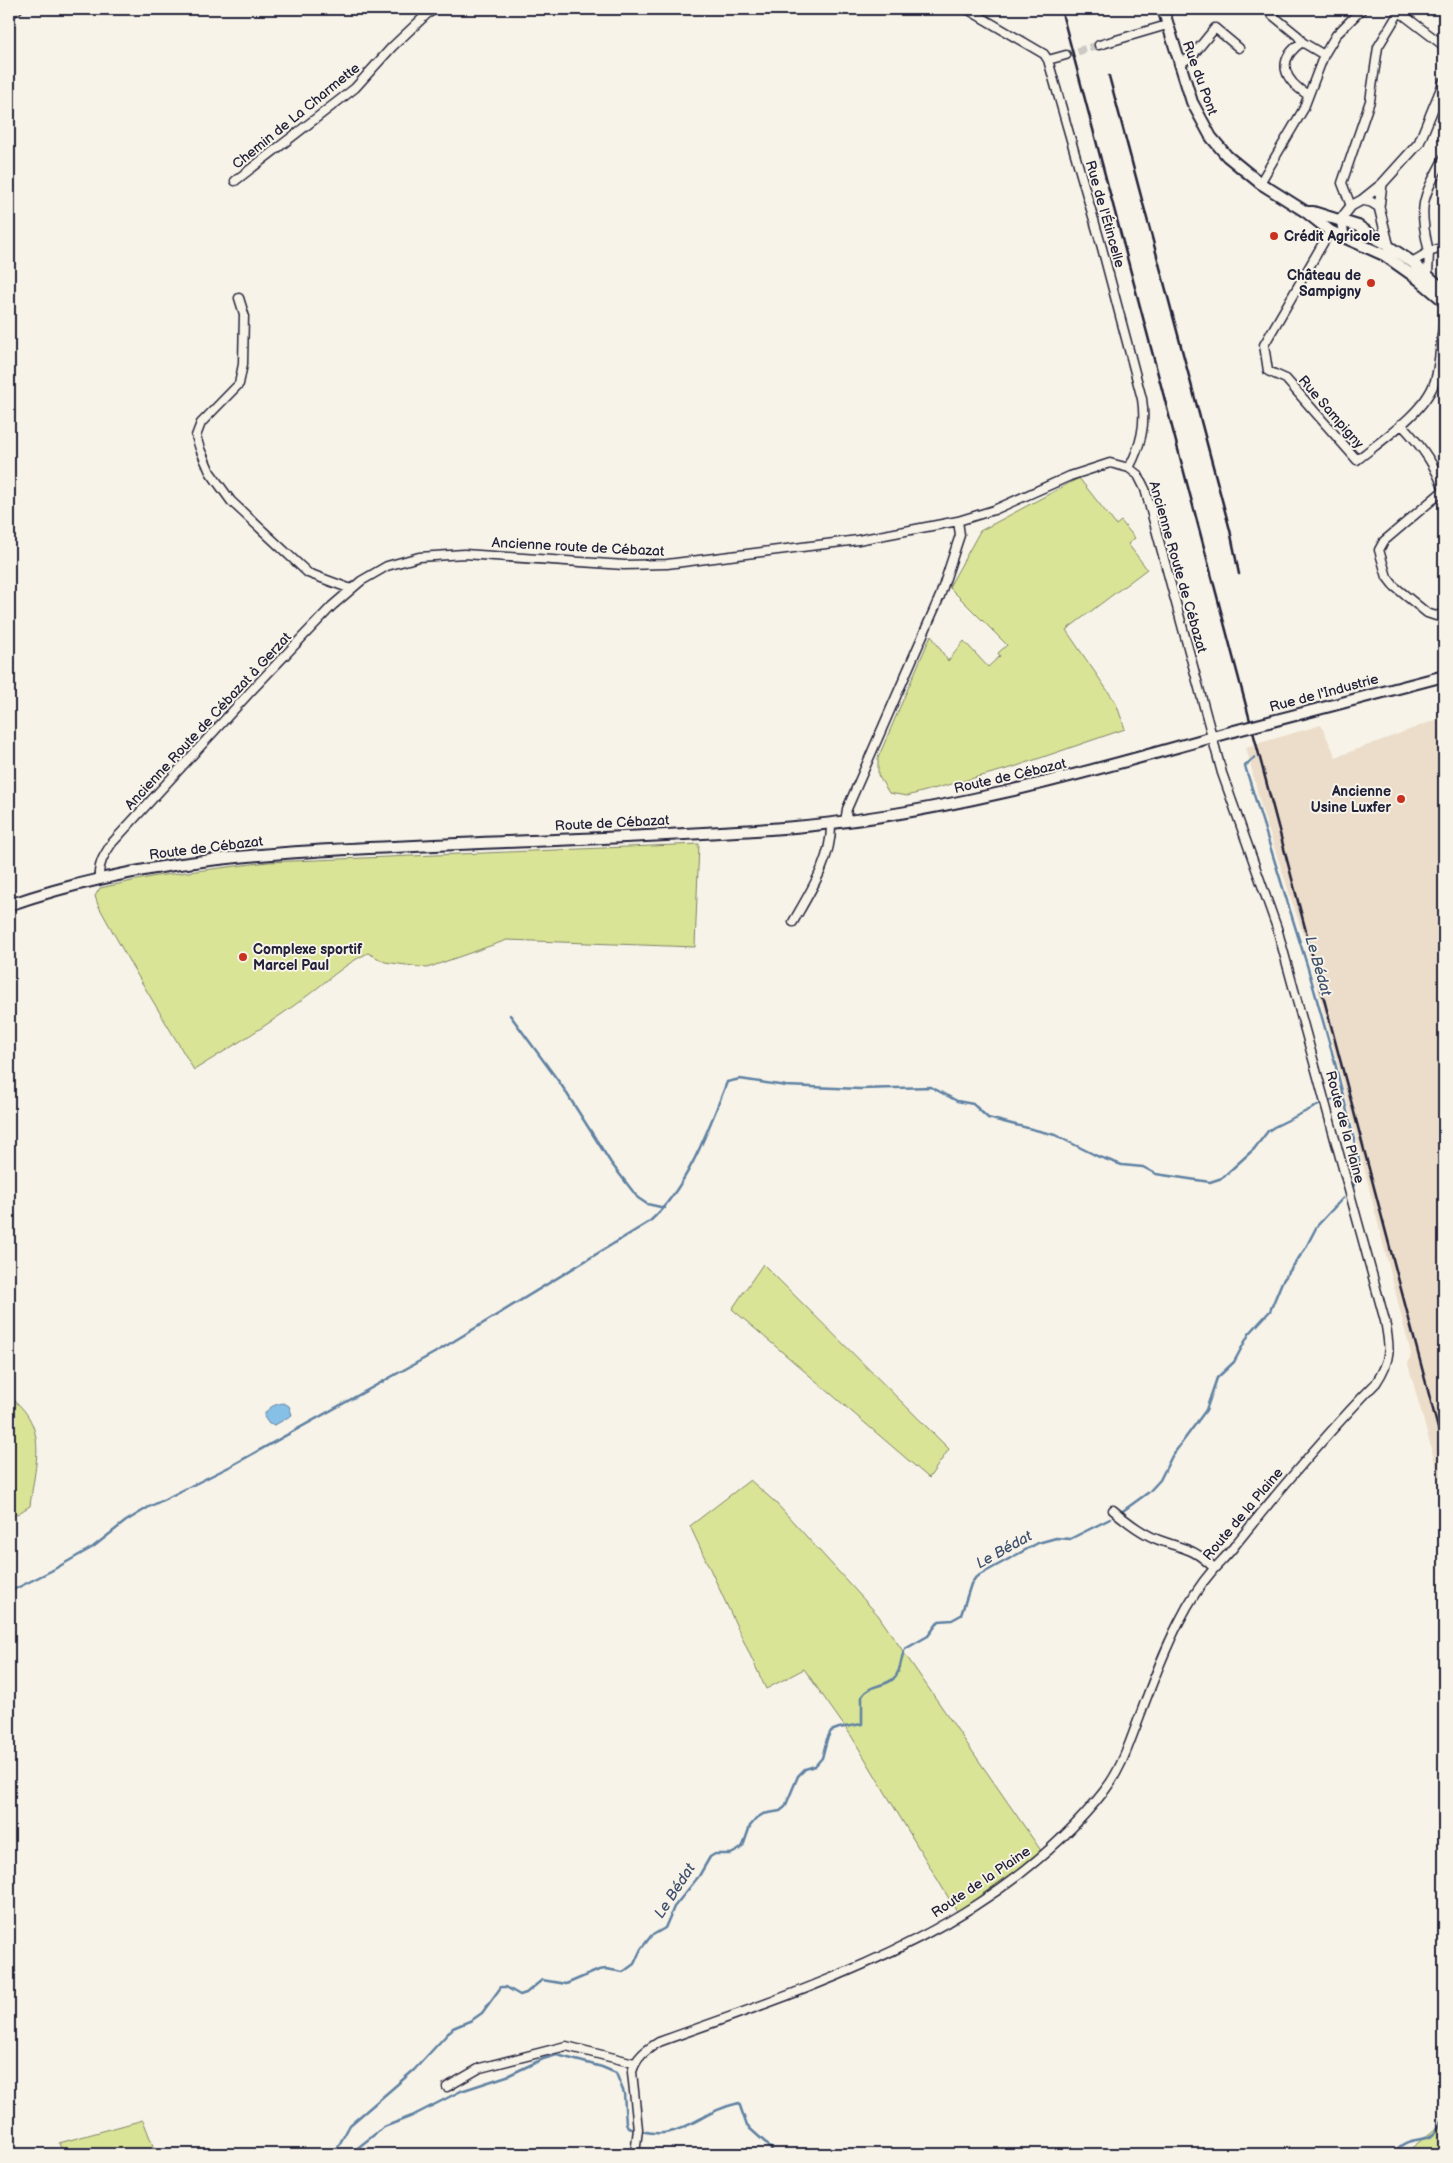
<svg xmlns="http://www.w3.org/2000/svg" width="1453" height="2163" viewBox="0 0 1453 2163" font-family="'Balsamiq Sans',sans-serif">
  <rect width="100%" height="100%" fill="#f7f3e8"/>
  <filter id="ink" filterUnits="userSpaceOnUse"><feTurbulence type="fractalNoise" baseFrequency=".02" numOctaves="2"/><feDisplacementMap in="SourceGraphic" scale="10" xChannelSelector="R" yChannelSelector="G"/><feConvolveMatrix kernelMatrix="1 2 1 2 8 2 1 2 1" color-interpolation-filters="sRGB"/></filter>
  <g filter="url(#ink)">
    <path fill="#ecddca" d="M 1444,717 L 1444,1495 L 1408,1364 L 1411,1354 L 1337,1061 L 1306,944 L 1262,810 L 1246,747 L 1321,725 L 1336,757 Z"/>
    <path fill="#d9e496" stroke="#7e8368" d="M 1079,478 L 1116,525 L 1121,521 L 1135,538 L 1128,544 L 1147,569 L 1066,630 L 1116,703 L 1125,729 L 1011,768 L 907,796 L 889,793 L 878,775 L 878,758 L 931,635 L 948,661 L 964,641 L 988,667 L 1000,656 L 998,653 L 1007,645 L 949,587 L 980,531 Z
      M 699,844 L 695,947 L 507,940 L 427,968 L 385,962 L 368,953 C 344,964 325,983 303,999 C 268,1025 231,1047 194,1070 L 129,961 L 98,905 L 95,896 L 100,888 L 156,876 L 268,862 Z
      M 763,1264 L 949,1449 L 929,1478 L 732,1309 Z
      M 9,1396 C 50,1427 35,1463 30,1506 L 9,1519 Z
      M 750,1480 L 775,1502 L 878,1615 L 1042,1852 L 957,1912 L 852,1737 L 804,1669 L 766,1689 L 690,1526 Z
      M 143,2120 L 156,2154 L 63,2154 L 59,2143 Z
      M 1444,2122 L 1444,2154 L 1404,2154 Z"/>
    <path fill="#87c0e6" stroke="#5f81a2" d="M 284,1403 L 289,1406 L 292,1415 L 275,1425 L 269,1424 L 264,1417 C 266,1407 276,1404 284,1403 Z"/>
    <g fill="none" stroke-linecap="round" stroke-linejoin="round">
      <path stroke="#5f81a2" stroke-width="2.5" d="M 1255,757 L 1245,766 L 1307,965 L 1335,1063 L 1359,1160 L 1358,1175 L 1353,1187
        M 510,1015 L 562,1086 L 611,1163 L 638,1198 L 647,1204 L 665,1208
        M 1329,1101 L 1343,1096
        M 1120,1513 L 1149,1492 L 1160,1480 L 1172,1456 L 1206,1410 L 1217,1378 L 1234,1362 L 1249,1334 L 1270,1311 L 1282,1282 L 1305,1249 L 1317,1226 L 1343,1198
        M 9,1592 L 51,1571 L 93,1547 L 126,1521 L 149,1507 L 231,1466 L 436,1352 L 649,1222 C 687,1189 709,1128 727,1082 L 740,1079 L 786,1086 L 860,1089 L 931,1087 L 957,1101 L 973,1104 L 988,1118 L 1055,1135 L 1097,1156 L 1122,1165 L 1143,1167 L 1156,1174 L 1210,1182 L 1222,1178 L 1254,1149 L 1268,1131 L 1274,1127 L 1321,1104
        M 334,2154 L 350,2125 L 414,2070 L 453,2028 L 472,2020 L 482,2013 L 501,1987 L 506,1987 L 520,1995 L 526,1993 L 542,1980 L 566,1984 L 599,1970 L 606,1969 L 623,1972 L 634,1964 L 641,1949 L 651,1936 L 665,1928 L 674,1907 L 699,1876 L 710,1857 L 715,1854 L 731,1854 L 740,1849 L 743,1846 L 750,1826 L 757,1818 L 763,1814 L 780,1811 L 785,1807 L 798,1776 L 805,1769 L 815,1766 L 822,1758 L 827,1739 L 831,1731 L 839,1728 L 862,1724 L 862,1696 C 870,1684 884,1687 893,1679 C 902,1671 900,1658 905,1649 L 928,1636 L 939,1621 L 952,1620 L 961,1615 L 971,1584 L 976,1577 L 1038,1543 L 1056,1538 L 1070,1539 L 1110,1519
        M 350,2154 L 384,2127 L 412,2116 L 461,2091 L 507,2076 L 543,2059 L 557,2055 L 602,2067 L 616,2073 L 624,2093 L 626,2123 L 628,2127 C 681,2147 693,2113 739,2103 L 747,2126 L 766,2143 L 775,2154
        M 1393,2154 C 1407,2134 1424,2144 1435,2133 C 1439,2129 1442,2121 1444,2115"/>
      <path stroke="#ccc9c5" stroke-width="8" stroke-dasharray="8 4" stroke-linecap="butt" d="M 1066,55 L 1099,45"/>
      <defs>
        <path id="minor" d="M 967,9 L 1044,54 L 1048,60 L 1102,248 L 1142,399 C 1146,425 1141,445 1129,468
          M 1276,9 L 1271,14 L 1298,36 L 1302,42
          M 1397,10 L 1444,46
          M 9,15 L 18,9
          M 1099,45 L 1167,25
          M 1048,60 L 1066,55
          M 1179,65 L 1193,55 L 1215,28 L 1239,48
          M 1308,95 C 1284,80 1275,61 1302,42 L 1324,55
          M 1444,158 C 1422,199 1418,205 1429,252 L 1444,247
          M 235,181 L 355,88 L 392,47 L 427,14 L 436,9
          M 1260,183 L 1303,110 L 1324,55 L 1336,35 L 1362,9
          M 1351,206 L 1342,183 L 1370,101 L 1378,47 L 1401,9
          M 1330,231 L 1264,345 L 1268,371 L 1286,379 L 1357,460 C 1382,440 1425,412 1435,381 C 1440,364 1440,341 1444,323
          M 1412,262 L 1429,252 L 1428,274
          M 239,298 L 244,314 L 243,364 L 239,384 L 201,423 L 196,436 L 200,449 L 210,472 L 231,501 L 308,573 L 351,589
          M 1401,424 C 1419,443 1437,467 1444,491
          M 1444,490 L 1384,541 L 1379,550 L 1387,577 L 1394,586 L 1427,613 L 1436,616 L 1444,613
          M 845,822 L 847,809 L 940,596 L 960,535 L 958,521
          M 99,878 C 98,864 104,855 112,843 L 251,691 L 332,606 L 361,581 L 387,566 L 419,557 L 464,554 L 624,565 L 667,564 L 858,540 L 958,521 L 994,510 L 1070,476 L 1110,463 L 1129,468 L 1138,475 L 1145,489 L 1222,773 L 1277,928 L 1385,1321 C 1390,1347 1392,1359 1376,1383 C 1326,1434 1281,1488 1236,1544 C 1229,1554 1220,1562 1212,1571 C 1199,1586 1188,1604 1179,1622 C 1162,1655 1149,1691 1136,1726 C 1128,1747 1120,1771 1105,1790 C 997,1929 818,1985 659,2042 C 646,2050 636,2057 632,2072 L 638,2129 L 635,2154
          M 793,922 C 810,892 832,859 831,824
          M 1113,1510 C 1127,1522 1142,1534 1159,1540 C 1186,1550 1192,1547 1214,1568
          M 447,2087 L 480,2068 L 566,2046 L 634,2063"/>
        <path id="tertiary" d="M 1382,184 L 1379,207 L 1389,247
          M 1362,200 L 1382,184 L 1419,143 L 1444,82
          M 1344,236 L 1341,219 L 1351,206 L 1362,200 L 1371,202 L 1379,207"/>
        <path id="secondary" d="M 1163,9 L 1192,102 L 1211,137 L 1227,156 L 1260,183 L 1306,212 L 1330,231 L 1384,255 L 1418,279 L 1444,301
          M 1306,212 L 1313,212 L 1358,226 L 1412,262 L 1444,290
          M 1334,705 L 1444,676
          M 9,905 C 144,858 274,852 415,846 C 538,840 660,837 783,828 C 937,816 1085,773 1234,731"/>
      </defs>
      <use href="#minor" stroke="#22223b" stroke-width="11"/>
      <use href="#tertiary" stroke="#22223b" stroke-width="12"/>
      <use href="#secondary" stroke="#22223b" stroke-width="14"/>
      <use href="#minor" stroke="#f7f3e8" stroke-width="8"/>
      <use href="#tertiary" stroke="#f7f3e8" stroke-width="9"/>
      <use href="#secondary" stroke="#f7f3e8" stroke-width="10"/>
      <path stroke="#22223b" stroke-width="2.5" d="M 1061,9 L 1444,1451
        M 1109,76 L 1230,530 L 1239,574"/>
      <defs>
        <path id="secondary-bridge" d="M 1234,731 L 1334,705"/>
      </defs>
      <use href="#secondary-bridge" stroke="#22223b" stroke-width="14" stroke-linecap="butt"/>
      <use href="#secondary-bridge" stroke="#f7f3e8" stroke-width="10"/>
    </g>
  </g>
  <g fill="#c8321e" stroke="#f7f3e8" stroke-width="2">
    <circle cx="1274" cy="236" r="5"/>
    <circle cx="1371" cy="283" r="5"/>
    <circle cx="1401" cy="799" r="5"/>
    <circle cx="243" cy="957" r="5"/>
  </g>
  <g text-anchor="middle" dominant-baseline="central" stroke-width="4" stroke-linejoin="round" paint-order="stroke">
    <g font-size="14" fill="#22223b" stroke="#f7f3e8">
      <text transform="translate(1200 78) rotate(70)">Rue du Pont</text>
      <text transform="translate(296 116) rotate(-39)">Chemin de La Charmette</text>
      <text transform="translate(1105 214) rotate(74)">Rue de l'Étincelle</text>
      <text transform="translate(1331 412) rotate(49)">Rue Sampigny</text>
      <text transform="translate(578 547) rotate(3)">Ancienne route de Cébazat</text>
      <text transform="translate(1178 567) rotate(74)">Ancienne Route de Cébazat</text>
      <text transform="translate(1324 693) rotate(-15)">Rue de l'Industrie</text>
      <text transform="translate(208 721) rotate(-47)">Ancienne Route de Cébazat à Gerzat</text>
      <text transform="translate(1010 776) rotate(-13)">Route de Cébazat</text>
      <text transform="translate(612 823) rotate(-3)">Route de Cébazat</text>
      <text transform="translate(206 848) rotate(-7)">Route de Cébazat</text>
      <text transform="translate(1345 1127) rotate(75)">Route de la Plaine</text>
      <text transform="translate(1243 1514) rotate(-50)">Route de la Plaine</text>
      <text transform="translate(981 1882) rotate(-34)">Route de la Plaine</text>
    </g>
    <g font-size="14" font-weight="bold" fill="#22223b" stroke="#f7f3e8" text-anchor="start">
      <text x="1284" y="236">Crédit Agricole</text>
      <text x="1361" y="275" text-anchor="end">Château de<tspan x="1361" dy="16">Sampigny</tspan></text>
      <text x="1391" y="791" text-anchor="end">Ancienne<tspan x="1391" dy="16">Usine Luxfer</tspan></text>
      <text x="253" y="949">Complexe sportif<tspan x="253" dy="16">Marcel Paul</tspan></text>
    </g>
    <g font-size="15" font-style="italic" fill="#40516e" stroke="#f7f3e8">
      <text transform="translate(1318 966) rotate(74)">Le Bédat</text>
      <text transform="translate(1004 1550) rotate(-29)">Le Bédat</text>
      <text transform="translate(675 1891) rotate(-57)">Le Bédat</text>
    </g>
  </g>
  <rect width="1453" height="2163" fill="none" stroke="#f7f3e8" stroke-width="30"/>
  <rect x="15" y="15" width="1423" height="2133" fill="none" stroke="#22223b" stroke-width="2" filter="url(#ink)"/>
</svg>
